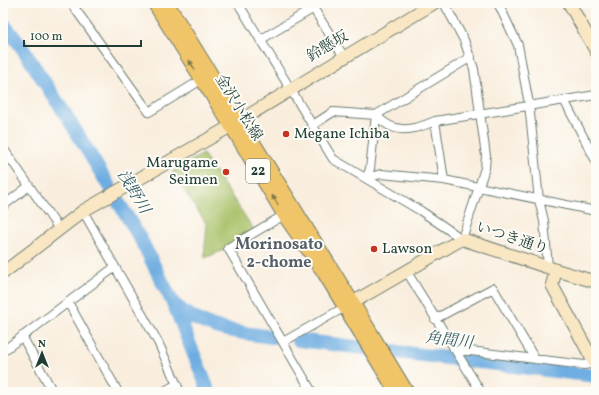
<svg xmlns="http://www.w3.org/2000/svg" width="599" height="395" viewBox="0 0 599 395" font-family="Vollkorn,'Noto Serif JP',serif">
  <rect width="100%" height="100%" fill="#fdfcf7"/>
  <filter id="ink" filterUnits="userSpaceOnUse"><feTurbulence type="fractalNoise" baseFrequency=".025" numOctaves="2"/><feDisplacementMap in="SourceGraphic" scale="8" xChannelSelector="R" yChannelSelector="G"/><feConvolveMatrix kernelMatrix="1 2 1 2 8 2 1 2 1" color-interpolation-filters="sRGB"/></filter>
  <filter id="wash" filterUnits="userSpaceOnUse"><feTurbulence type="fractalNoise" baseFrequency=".012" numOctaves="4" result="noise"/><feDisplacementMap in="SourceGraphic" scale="16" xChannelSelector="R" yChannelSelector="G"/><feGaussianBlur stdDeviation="0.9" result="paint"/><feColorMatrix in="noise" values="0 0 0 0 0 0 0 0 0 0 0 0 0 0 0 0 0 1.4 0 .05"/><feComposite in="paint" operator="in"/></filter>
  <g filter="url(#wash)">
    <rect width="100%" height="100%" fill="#f9eede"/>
    <path fill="#a7c066" stroke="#637e4d" d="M 203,154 L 255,231 L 228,248 L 205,258 C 203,246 208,235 206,223 L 172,172 Z"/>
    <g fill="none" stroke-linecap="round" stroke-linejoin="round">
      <path stroke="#6eade1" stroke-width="14" d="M 3,23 L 21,46 L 71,123 L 140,238 L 174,305 L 209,392
        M 175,305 C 202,329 237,332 272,337
        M 298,340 L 596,376"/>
    </g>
  </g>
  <g filter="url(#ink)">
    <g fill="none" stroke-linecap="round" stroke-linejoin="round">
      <defs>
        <path id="street" d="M 71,3 L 149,112 L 201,80
          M 238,3 L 333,159 L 421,211 L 462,239 L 485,168 L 486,156 L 474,69 L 464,40 L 444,3
          M 310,3 L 344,57
          M 498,3 L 518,45 L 529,104 L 539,200 L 544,221 L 548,267
          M 260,40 L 314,8
          M 564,100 L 596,161
          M 376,115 C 394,135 412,131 435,121 L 596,95
          M 435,121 L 444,180
          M 313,125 L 333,112 L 376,115 L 471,57
          M 3,148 L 59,229
          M 366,178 L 381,174 L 444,180 L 596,211
          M 366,178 L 370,169 L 376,115
          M 3,206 L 29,186
          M 83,211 L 158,342 L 180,392
          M 284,215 L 228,248 L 312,392
          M 407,272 L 481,392
          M 68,302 L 118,392
          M 435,319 L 493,288 L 535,359
          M 22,336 L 53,392
          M 283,342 L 345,307
          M 454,349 L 584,365 L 596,363
          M 3,351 L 115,267
          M 163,392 L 177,384"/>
        <path id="secondary" d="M 569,3 L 596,51
          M 556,270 L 596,282
          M 3,273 L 83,211 L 231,126 L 434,3
          M 345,307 L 462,239 L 556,270 L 552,285 L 596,366"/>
        <path id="primary" d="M 154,3 L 231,126 L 284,215 L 324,273 L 396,392
          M 167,3 L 353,303 L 407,392"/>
      </defs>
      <use href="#street" stroke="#6b7b70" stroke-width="10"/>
      <use href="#secondary" stroke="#6b7b70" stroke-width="14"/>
      <use href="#primary" stroke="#6b7b70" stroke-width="15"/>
      <use href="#street" stroke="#fff" stroke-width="8"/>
      <use href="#secondary" stroke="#f9e7c3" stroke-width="12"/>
      <use href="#primary" stroke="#f0c469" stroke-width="13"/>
    </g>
    <defs><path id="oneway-solid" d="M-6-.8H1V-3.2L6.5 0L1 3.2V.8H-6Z"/></defs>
    <g fill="#7d7a4c">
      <use href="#oneway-solid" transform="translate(192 65) rotate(-122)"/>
      <use href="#oneway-solid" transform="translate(275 200) rotate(-121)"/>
    </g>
  </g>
  <g fill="#c8321e" stroke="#fdfcf7" stroke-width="1.5">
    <circle cx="286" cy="134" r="4"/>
    <circle cx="226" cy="172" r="4"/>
    <circle cx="374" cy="249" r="4"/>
  </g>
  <g text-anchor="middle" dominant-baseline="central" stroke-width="4" stroke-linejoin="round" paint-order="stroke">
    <rect fill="#fdfcf7" stroke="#62766e" stroke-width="1" x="246" y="159" width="24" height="24" rx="3"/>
    <g font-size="14" font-weight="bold" fill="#1f3d34">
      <text x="258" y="171">22</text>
    </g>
    <g font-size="15" fill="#1f3d34" stroke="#fdfcf7">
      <text transform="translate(328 47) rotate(-31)">鈴懸坂</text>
      <text transform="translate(238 108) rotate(58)">金沢小松線</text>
      <text transform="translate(512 239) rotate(18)">いつき通り</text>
    </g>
    <g font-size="15" fill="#1f3d34" stroke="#fdfcf7" text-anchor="start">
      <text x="294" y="134">Megane Ichiba</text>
      <text x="218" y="163" text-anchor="end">Marugame<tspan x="218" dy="17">Seimen</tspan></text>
      <text x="382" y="249">Lawson</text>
    </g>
    <g font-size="16" font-style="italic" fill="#375f68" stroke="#fdfcf7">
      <text transform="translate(133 192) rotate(59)">浅野川</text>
      <text transform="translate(449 341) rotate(7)">角間川</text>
    </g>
    <g font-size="16" font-weight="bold" fill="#555f69" stroke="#fdfcf7">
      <text x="279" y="245">Morinosato<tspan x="279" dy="18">2-chome</tspan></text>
    </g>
  </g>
  <rect width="599" height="395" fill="none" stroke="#fdfcf7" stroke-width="16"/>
  <g transform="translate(42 353)" stroke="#fdfcf7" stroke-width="3" paint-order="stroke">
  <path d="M0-3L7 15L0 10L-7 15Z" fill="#1f3d34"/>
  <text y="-6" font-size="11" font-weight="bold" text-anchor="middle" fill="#1f3d34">N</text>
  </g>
  <path d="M24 40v6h117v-6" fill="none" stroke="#1f3d34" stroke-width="2"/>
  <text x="30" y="40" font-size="12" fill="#1f3d34" stroke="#fdfcf7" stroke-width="3" paint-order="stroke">100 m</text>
</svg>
